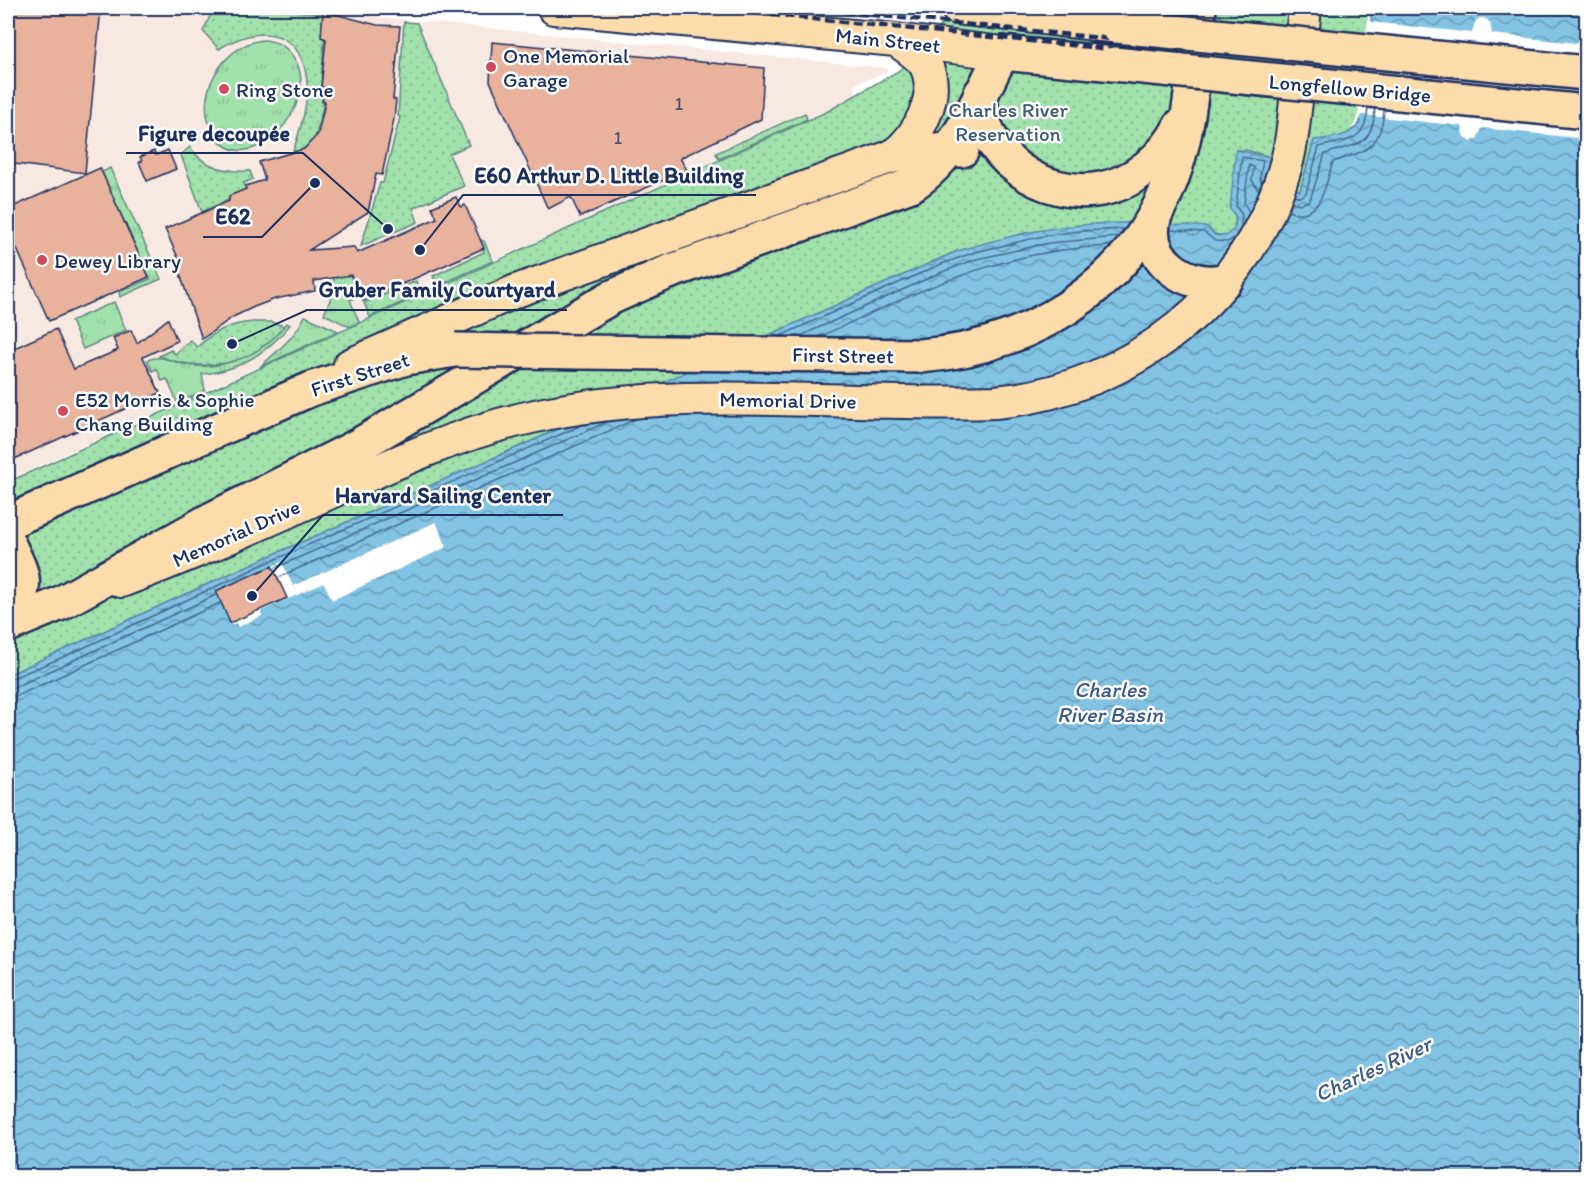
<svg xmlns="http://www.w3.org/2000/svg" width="1594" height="1184" viewBox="0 0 1594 1184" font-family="Itim,sans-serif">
  <defs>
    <pattern id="grass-tufts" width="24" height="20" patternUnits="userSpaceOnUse" patternTransform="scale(1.5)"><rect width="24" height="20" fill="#a1e1ab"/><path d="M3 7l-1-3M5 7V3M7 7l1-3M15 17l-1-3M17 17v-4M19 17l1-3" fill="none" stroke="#8ac196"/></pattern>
    <pattern id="park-dots" width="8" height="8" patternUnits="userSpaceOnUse" patternTransform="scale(1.5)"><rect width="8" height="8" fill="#a1e1ab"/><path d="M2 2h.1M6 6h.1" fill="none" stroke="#8ac196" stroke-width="1.8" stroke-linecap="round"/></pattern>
    <pattern id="water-waves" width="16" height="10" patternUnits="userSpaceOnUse" patternTransform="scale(1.5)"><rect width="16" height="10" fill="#82c3e3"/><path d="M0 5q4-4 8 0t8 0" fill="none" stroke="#6a9fbb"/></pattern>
  </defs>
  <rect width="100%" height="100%" fill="#fff"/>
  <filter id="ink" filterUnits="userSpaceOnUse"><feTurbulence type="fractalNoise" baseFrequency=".0167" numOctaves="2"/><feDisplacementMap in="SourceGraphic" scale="12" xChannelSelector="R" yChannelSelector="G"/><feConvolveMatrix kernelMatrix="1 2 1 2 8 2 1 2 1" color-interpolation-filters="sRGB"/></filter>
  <g filter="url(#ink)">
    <path fill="#f8e8e2" d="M 8,8 L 285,8 L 887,68 L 887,72 L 855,84 L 856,97 L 8,480 Z"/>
    <path fill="url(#grass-tufts)" stroke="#5e8884" stroke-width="1.5" d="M 263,40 C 277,41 286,46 294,58 C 324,105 246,185 214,134 C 191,97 223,44 263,40 Z
      M 805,113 L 807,119 L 719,159 L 716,153 Z
      M 110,168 L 161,279 L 120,297 L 119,292 L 150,279 L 102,172 Z
      M 481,240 L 484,241 L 493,261 L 437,286 L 433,276 L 484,252 Z
      M 345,265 L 360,296 L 350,300 L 359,322 L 350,327 L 324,314 L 330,300 L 335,274 Z
      M 416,281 L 421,294 L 370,317 L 364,303 Z
      M 114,302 L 126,330 L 83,349 L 71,321 Z
      M 305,316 L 338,331 L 260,367 C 277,351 294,339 305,316 Z
      M 286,323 L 290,325 C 267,353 239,371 202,374 L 205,390 L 178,404 L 167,379 L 162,381 L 157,369 L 152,371 L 147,360 C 166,354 169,362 187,365 C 226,371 263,353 286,323 Z"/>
    <path fill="url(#park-dots)" stroke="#5e8884" stroke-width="1.5" d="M 214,8 L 265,8 L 326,14 L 321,87 L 325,88 L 322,102 L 324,103 L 312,152 L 304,150 L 293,152 C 300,129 311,98 306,74 C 297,26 254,26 219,49 L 203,31 Z
      M 962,8 L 1364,8 L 1371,16 L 1360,123 C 1348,138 1332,138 1314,141 L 1300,191 L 1265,178 L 1271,157 L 1246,150 L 1236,150 L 1235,229 L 1226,236 L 1147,223 L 1100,224 L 1025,233 L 955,252 L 523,445 L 256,562 L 8,675 L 8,482 L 828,111 L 900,70 L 946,20 Z
      M 404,22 L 417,23 L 469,145 L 449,154 L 464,186 L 413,208 L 418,222 L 361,246 L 380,183 L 383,183 L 400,117 L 398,116 Z
      M 190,147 C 203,168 227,172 250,171 L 253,179 L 244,183 L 246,191 L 202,212 L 181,155 Z
      M 253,322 L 271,322 L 284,326 C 253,366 204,374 159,356 L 171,350 L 175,354 L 190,340 L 197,347 C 215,331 229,324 253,322 Z"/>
    <path fill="url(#water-waves)" stroke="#5988ae" stroke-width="1.5" d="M 1364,8 L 1586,8 L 1586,1176 L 8,1176 L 8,675 L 256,562 L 523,445 L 955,252 C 996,239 1039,228 1082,225 C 1124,221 1166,224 1208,227 L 1215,235 L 1226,236 L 1235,228 L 1236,217 L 1230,209 L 1236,150 L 1271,157 L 1266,178 L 1300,191 L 1314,140 C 1332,138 1348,138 1360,123 L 1371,16 Z"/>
    <path fill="#fff" d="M 1361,8 L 1365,8 L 1369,11 L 1371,22 L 1472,33 L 1475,22 L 1479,18 L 1484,18 L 1490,22 L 1492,34 L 1586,44 L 1586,139 L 1482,128 L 1477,139 L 1471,142 L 1463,135 L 1462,126 L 1362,115 L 1357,126 L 1351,129 L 1357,121 L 1358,115 L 1368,17 Z
      M 436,522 L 447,547 L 332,600 L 324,583 L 261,611 L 262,616 L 238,627 L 236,623 L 231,625 L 216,591 L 282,562 L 293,586 Z"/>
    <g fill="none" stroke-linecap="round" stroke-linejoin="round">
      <path stroke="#446a93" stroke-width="1.5" d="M 1293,195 L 1300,197 L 1306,193 L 1319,147 C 1347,139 1365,144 1368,108
        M 1291,202 L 1301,204 L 1310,200 L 1325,154 C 1355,143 1372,149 1375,109
        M 1287,211 C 1322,223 1325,185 1333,162 C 1365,151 1381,149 1384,110
        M 1249,212 L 1244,203 L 1249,165 L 1254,167 L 1252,180 L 1258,190
        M 1241,225 L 1242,215 L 1236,206 L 1242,157 L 1263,161 L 1260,177 L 1261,182
        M 1171,230 L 1204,232 L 1215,241 L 1228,242 L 1235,237
        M 780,336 L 939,265 L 975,252 L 1048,235 L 1081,231 L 1124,229
        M 798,337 L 942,272 L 977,259 L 1049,243 L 1118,237
        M 819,337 C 916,293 1000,249 1110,246
        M 275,568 L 607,422
        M 279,577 L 636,419
        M 8,680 L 68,655 L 258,567 L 582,425
        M 8,688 L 15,687 L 216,595
        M 8,697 L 19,695 L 220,603"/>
    </g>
    <path fill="#e8b29d" stroke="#1b2f5e" stroke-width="1.5" d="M 8,8 L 101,8 L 85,173 L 8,163 Z
      M 323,11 L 377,25 L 400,26 L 393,99 L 396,100 L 394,119 L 382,175 L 376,174 L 368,212 L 309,250 L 354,247 L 357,253 L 437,218 L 432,207 L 456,197 L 461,207 L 465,205 L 484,248 L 363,301 L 351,275 L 314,281 L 315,291 L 275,299 L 254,307 L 233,317 L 202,339 L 182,280 L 177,261 L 179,260 L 165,229 L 229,201 L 229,196 L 246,189 L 245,186 L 265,180 L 259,162 L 304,149 L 318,134 L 325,102 L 322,101 L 326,87 L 321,87 L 326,39 L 321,37 Z
      M 492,42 L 764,68 L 761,119 L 680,158 L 687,170 L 580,217 L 571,197 L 548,209 L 490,81 Z
      M 168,150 L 176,169 L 147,181 L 139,162 L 142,161 L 140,157 L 154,151 L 156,155 Z
      M 100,168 L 149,277 L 49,321 L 8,229 L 8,209 Z
      M 168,319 L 177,341 L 143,357 L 160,393 L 8,462 L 8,351 L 56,329 L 74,369 L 118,350 L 113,338 L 131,330 L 137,343 Z
      M 272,566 L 287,598 L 230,623 L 216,591 Z"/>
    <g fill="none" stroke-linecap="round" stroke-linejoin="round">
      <defs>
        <path id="major" d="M 554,8 L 896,40 L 1002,53
          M 957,8 L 1095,24
          M 350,365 L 516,291 L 893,156 C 918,137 942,95 925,64 C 918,54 906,47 896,40
          M 121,581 C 189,556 255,526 322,496 C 390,465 458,433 531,417 C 681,383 842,407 995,402 C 1131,390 1251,295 1287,161 C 1293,139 1294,116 1297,93 C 1299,65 1302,36 1305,8"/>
        <path id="highway" d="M 1081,8 L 1095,24 L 1117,26
          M 981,93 C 976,155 1044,200 1101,189 C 1134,183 1166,156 1181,125
          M 893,156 L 924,150 L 962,150
          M 1155,215 C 1141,258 1187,291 1226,280
          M 580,352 L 920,356 C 1040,347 1146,275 1179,156 C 1193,108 1194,57 1199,8
          M 8,522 L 311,389 L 406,358 L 455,350
          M 8,543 C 22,574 32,585 8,614
          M 8,625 L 61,603 L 212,519 L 354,448 L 610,298 L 666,273 L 911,185 C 957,156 978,99 1002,53 L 1114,64"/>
      </defs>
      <use href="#major" stroke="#1b2f5e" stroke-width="36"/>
      <use href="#highway" stroke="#1b2f5e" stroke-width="38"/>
      <use href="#major" stroke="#fddcac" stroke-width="32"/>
      <use href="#highway" stroke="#fddcac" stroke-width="33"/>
      <path stroke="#1b2f5e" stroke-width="4.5" stroke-dasharray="9 4.5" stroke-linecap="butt" d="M 704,8 L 1586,97
        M 804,8 L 1586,87"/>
      <defs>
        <path id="highway-bridge" d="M 1117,26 L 1586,73
          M 1114,64 L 1586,112
          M 455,350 L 580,352"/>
      </defs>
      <use href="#highway-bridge" stroke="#1b2f5e" stroke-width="38" stroke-linecap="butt"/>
      <use href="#highway-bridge" stroke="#fddcac" stroke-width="33"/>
    </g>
  </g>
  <g fill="#d1495b" stroke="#fff" stroke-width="2">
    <circle cx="491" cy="67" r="6"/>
    <circle cx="224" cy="89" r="6"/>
    <circle cx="42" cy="260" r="6"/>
    <circle cx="63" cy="411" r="6"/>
  </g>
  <g text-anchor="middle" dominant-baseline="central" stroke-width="5" stroke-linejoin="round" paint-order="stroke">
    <g font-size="18" fill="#4e506e">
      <text x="679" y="104">1</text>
      <text x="618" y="138">1</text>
    </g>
    <g font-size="21" fill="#1b2f5e" stroke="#fff">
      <text transform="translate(888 40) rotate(6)">Main Street</text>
      <text transform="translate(1350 88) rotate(5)">Longfellow Bridge</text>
      <text transform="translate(843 355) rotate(1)">First Street</text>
      <text transform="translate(360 374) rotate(-18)">First Street</text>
      <text transform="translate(788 400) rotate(1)">Memorial Drive</text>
      <text transform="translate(236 533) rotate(-24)">Memorial Drive</text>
    </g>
    <g font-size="21" fill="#1b2f5e" stroke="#fff" text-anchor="start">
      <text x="503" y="55">One Memorial<tspan x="503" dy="24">Garage</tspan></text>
      <text x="236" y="89">Ring Stone</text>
      <text x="54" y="260">Dewey Library</text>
      <text x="75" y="399">E52 Morris &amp; Sophie<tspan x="75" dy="24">Chang Building</tspan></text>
    </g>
    <g font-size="21" fill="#3c5c71" stroke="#fff">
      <text x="1008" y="109">Charles River<tspan x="1008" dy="24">Reservation</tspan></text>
    </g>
    <g font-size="22" font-style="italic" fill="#3a5b86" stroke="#fff">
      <text x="1110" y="689">Charles<tspan x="1110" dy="25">River Basin</tspan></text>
      <text transform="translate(1373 1069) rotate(-25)">Charles River</text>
    </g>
  </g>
  <path fill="none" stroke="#1b2f5e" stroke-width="2" d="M388 229L303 153H126M420 250L463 195H756M315 183L262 237H203M232 344L307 310H567M252 596L323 515H563"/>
  <g fill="#1b2f5e" stroke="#fff" stroke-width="2">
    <circle cx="388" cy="229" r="6"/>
    <circle cx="420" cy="250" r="6"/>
    <circle cx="315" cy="183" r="6"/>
    <circle cx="232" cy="344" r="6"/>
    <circle cx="252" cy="596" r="6"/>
  </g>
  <g font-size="22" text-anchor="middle" font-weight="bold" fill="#1b2f5e" stroke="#fff" stroke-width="5" stroke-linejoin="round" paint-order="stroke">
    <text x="214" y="141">Figure decoupée</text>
    <text x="609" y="183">E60 Arthur D. Little Building</text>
    <text x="233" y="224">E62</text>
    <text x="437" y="297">Gruber Family Courtyard</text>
    <text x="443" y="503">Harvard Sailing Center</text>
  </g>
  <rect width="1594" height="1184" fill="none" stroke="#fff" stroke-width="30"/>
  <rect x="15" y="15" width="1564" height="1154" fill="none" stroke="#1b2f5e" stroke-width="2" filter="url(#ink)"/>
</svg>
